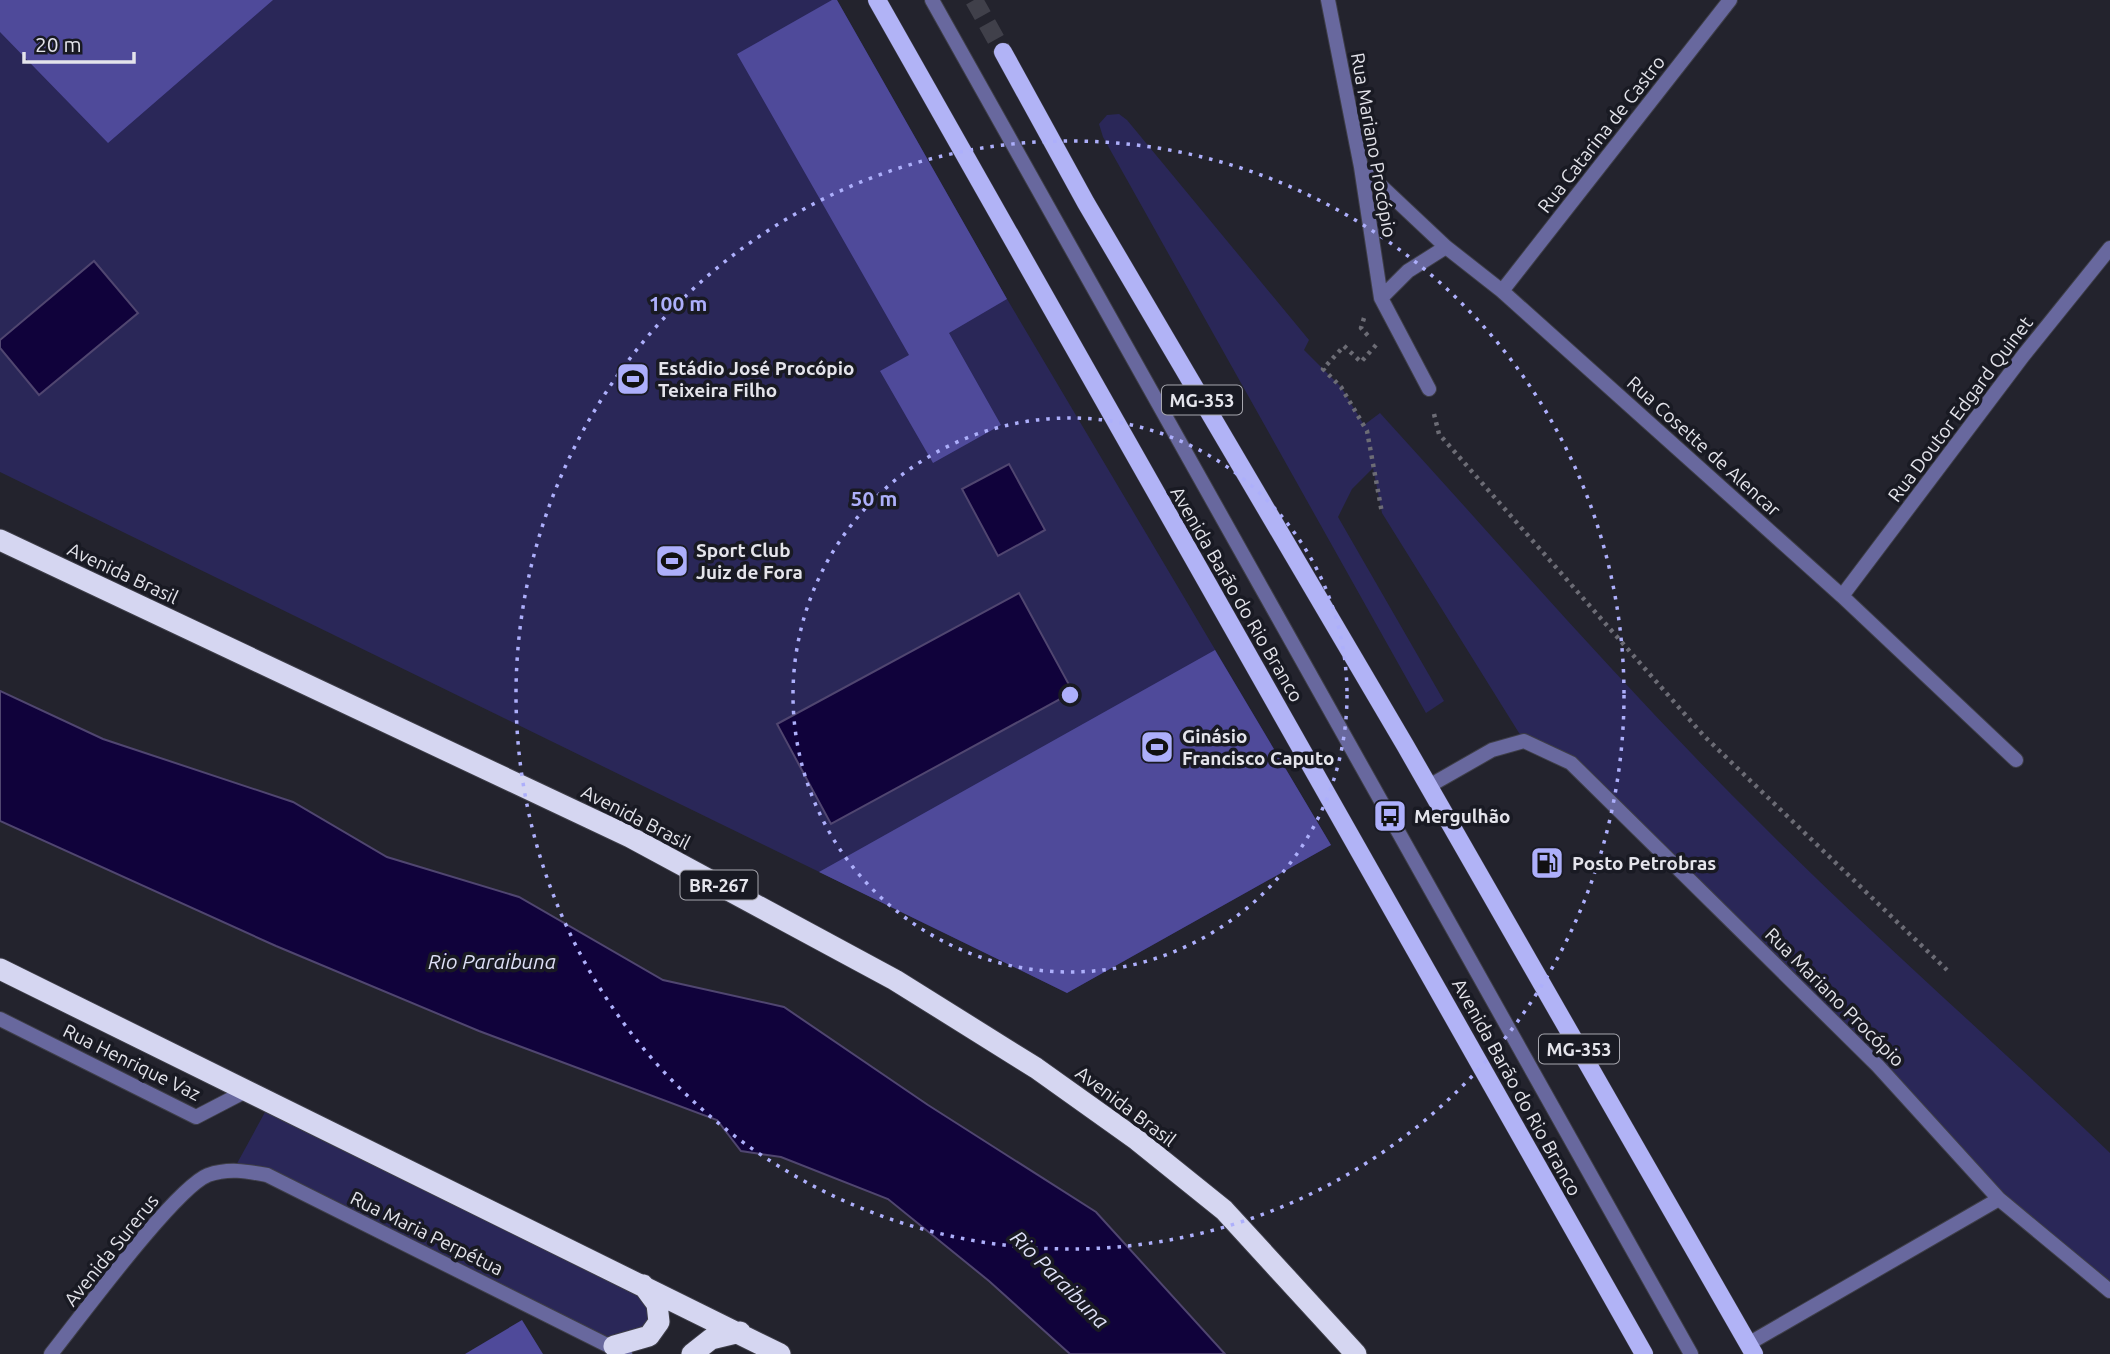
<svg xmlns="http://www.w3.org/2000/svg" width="2110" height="1354" viewBox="0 0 2110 1354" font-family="Ubuntu,sans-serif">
  <rect width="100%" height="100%" fill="#23232d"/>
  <path fill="#2a2758" d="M 0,0 L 837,0 L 1007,299 L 1331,845 L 1067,993 L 0,472 Z
    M 1119,114 L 1127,120 L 1309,340 L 1304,350 L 1341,387 L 1364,425 L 1380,413 C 1507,552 1630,695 1764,827 C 1876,939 1996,1043 2110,1153 L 2110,1291 L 1999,1199 L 1571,764 L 1524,741 L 1382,513 L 1373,468 L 1352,489 L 1338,517 L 1444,701 L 1426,713 L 1103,137 L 1099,124 L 1107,115 Z
    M 270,1103 L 643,1285 L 659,1322 L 614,1346 L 267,1175 L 234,1169 Z"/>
  <path fill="#10023b" stroke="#504670" stroke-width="2" d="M 94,261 L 138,313 L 39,395 L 0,348 L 0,340 Z
    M 1009,464 L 1045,530 L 998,556 L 962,489 Z
    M 1019,593 L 1073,692 L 831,824 L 777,724 Z
    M 0,691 L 103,739 L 293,802 L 387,857 L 519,897 L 663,980 L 784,1007 L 928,1105 L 1096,1212 L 1225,1354 L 1070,1354 L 989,1281 L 888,1199 L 781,1157 L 741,1151 L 717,1120 L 479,1031 L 276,946 L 0,821 Z"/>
  <path fill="#4f4a9a" d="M 0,0 L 273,0 L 108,143 L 0,32 Z
    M 832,0 L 837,0 L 1007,299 L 949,333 L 1001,425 L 933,463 L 880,371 L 909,355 L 737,54 Z
    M 1215,650 L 1331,845 L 1067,993 L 819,872 Z
    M 522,1320 L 543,1354 L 465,1354 Z"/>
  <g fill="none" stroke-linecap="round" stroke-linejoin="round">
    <path stroke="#40404a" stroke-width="18" stroke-dasharray="18 9" stroke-linecap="butt" d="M 974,0 L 1003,52"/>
    <defs>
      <path id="lane" d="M 932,0 L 1691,1354"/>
      <path id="street" d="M 1328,0 L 1361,167 L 1381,298 L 1429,389
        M 1361,167 L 1446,247 L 1502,291 L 1842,596 L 2016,760
        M 1502,291 L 1730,0
        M 1381,298 L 1408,271 L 1446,247
        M 1842,596 L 2023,356 L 2110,248
        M 1429,786 L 1492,750 L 1524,741 L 1571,763 L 1878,1066 L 1999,1199 L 2110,1291
        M 0,1019 L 196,1117 L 246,1091
        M 1748,1344 L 1999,1199
        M 51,1354 C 79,1319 175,1188 208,1175 C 228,1168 246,1171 267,1175 L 625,1354"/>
      <path id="primary" d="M 877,0 L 1644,1354
        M 1003,52 L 1086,203 L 1405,745 L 1754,1354"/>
      <path id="highway" d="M 0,540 L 630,837 L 895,980 L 1036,1068 L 1137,1140 L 1224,1210 L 1356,1354
        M 0,969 L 780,1354
        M 614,1346 L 649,1336 L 659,1322 L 657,1304 L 643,1285
        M 692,1354 L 711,1339 L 740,1332"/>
    </defs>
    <use href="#lane" stroke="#3e3e48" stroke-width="16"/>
    <use href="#street" stroke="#3e3e48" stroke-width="16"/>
    <use href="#primary" stroke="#3e3e48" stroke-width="19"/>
    <use href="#highway" stroke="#3e3e48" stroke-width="23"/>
    <path stroke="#6c6c75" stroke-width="4.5" stroke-dasharray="3.5 5" stroke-linecap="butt" d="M 1364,318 L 1361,328 L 1371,339
      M 1376,345 L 1361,362 L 1344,346 L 1323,369 L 1341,387 L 1367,431 L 1382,513
      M 1434,414 L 1439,434 L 1704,736 L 1947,970"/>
    <use href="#lane" stroke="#68689e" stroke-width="14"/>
    <use href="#street" stroke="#68689e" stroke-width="14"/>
    <use href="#primary" stroke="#b1b3f6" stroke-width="18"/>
    <use href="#highway" stroke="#d5d6f1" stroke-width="21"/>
  </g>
  <g fill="none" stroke="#adaffb" stroke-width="3.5" stroke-dasharray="3.5 7">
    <circle cx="1070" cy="695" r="277"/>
    <circle cx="1070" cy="695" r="554"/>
  </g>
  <defs>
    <symbol id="stadium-square" viewBox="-11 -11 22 22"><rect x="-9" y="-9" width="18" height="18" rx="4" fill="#adaffb" stroke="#191a23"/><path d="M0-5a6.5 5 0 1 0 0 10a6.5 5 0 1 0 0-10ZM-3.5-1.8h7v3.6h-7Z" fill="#111"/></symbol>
    <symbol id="bus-square" viewBox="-11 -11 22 22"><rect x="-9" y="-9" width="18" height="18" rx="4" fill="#adaffb" stroke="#191a23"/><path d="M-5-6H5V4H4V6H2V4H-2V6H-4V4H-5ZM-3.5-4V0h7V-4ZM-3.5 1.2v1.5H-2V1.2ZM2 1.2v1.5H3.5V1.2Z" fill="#111"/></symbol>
    <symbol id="fuel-square" viewBox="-11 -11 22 22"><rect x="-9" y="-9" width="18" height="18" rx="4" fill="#adaffb" stroke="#191a23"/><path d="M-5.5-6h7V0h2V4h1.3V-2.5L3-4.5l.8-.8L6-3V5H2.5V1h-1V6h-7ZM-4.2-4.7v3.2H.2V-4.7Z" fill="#111"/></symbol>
  </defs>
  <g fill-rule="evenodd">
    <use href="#stadium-square" x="614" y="360" width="38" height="38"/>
    <use href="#stadium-square" x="653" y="542" width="38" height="38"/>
    <use href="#stadium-square" x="1138" y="728" width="38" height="38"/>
    <use href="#bus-square" x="1371" y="797" width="38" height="38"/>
    <use href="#fuel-square" x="1528" y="844" width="38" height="38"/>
  </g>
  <g text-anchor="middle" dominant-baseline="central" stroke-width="7" stroke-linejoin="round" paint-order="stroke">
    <g fill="#191a23" stroke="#a7a7af" stroke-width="2">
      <rect x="1162" y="385.5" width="80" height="29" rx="5"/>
      <rect x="680.5" y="870.5" width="77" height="29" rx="5"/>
      <rect x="1539" y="1034.5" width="80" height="29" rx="5"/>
    </g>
    <g font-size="18" font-weight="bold" fill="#e4e4eb">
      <text x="1202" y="400">MG-353</text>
      <text x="719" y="885">BR-267</text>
      <text x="1579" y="1049">MG-353</text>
    </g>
    <g font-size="19" fill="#e4e4eb" stroke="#191a23">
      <text transform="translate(1601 134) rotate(-52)">Rua Catarina de Castro</text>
      <text transform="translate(1374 145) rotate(80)">Rua Mariano Procópio</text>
      <text transform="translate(1960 409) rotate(-53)">Rua Doutor Edgard Quinet</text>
      <text transform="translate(1704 446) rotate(42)">Rua Cosette de Alencar</text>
      <text transform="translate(123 573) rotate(25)">Avenida Brasil</text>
      <text transform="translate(1237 594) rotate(60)">Avenida Barão do Rio Branco</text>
      <text transform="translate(636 817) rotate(27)">Avenida Brasil</text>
      <text transform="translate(1835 997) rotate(45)">Rua Mariano Procópio</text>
      <text transform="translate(132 1062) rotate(26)">Rua Henrique Vaz</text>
      <text transform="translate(1517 1087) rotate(61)">Avenida Barão do Rio Branco</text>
      <text transform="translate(1126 1106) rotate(37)">Avenida Brasil</text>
      <text transform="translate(427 1233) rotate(26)">Rua Maria Perpétua</text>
      <text transform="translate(111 1250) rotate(-51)">Avenida Surerus</text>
    </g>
    <g font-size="19" font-weight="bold" fill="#e4e4eb" stroke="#191a23" text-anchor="start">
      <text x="658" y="368">Estádio José Procópio<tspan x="658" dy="22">Teixeira Filho</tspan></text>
      <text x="696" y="550">Sport Club<tspan x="696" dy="22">Juiz de Fora</tspan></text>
      <text x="1182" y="736">Ginásio<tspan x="1182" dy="22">Francisco Caputo</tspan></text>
      <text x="1414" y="816">Mergulhão</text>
      <text x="1572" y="863">Posto Petrobras</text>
    </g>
    <g font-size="21" font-style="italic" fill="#dddff6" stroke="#191a23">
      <text x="492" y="961">Rio Paraibuna</text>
      <text transform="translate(1060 1279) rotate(45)">Rio Paraibuna</text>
    </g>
  </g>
  <circle cx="1070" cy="695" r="10" fill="#adaffb" stroke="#191a23" stroke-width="3.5"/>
  <g font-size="21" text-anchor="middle" font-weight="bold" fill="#adaffb" stroke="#191a23" stroke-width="7" stroke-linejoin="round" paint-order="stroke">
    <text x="678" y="311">100 m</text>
    <text x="874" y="506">50 m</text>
  </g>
  <path d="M24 52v10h110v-10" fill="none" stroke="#e4e4eb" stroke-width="3.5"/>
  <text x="35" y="52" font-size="21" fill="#e4e4eb" stroke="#191a23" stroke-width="5" paint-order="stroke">20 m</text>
</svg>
